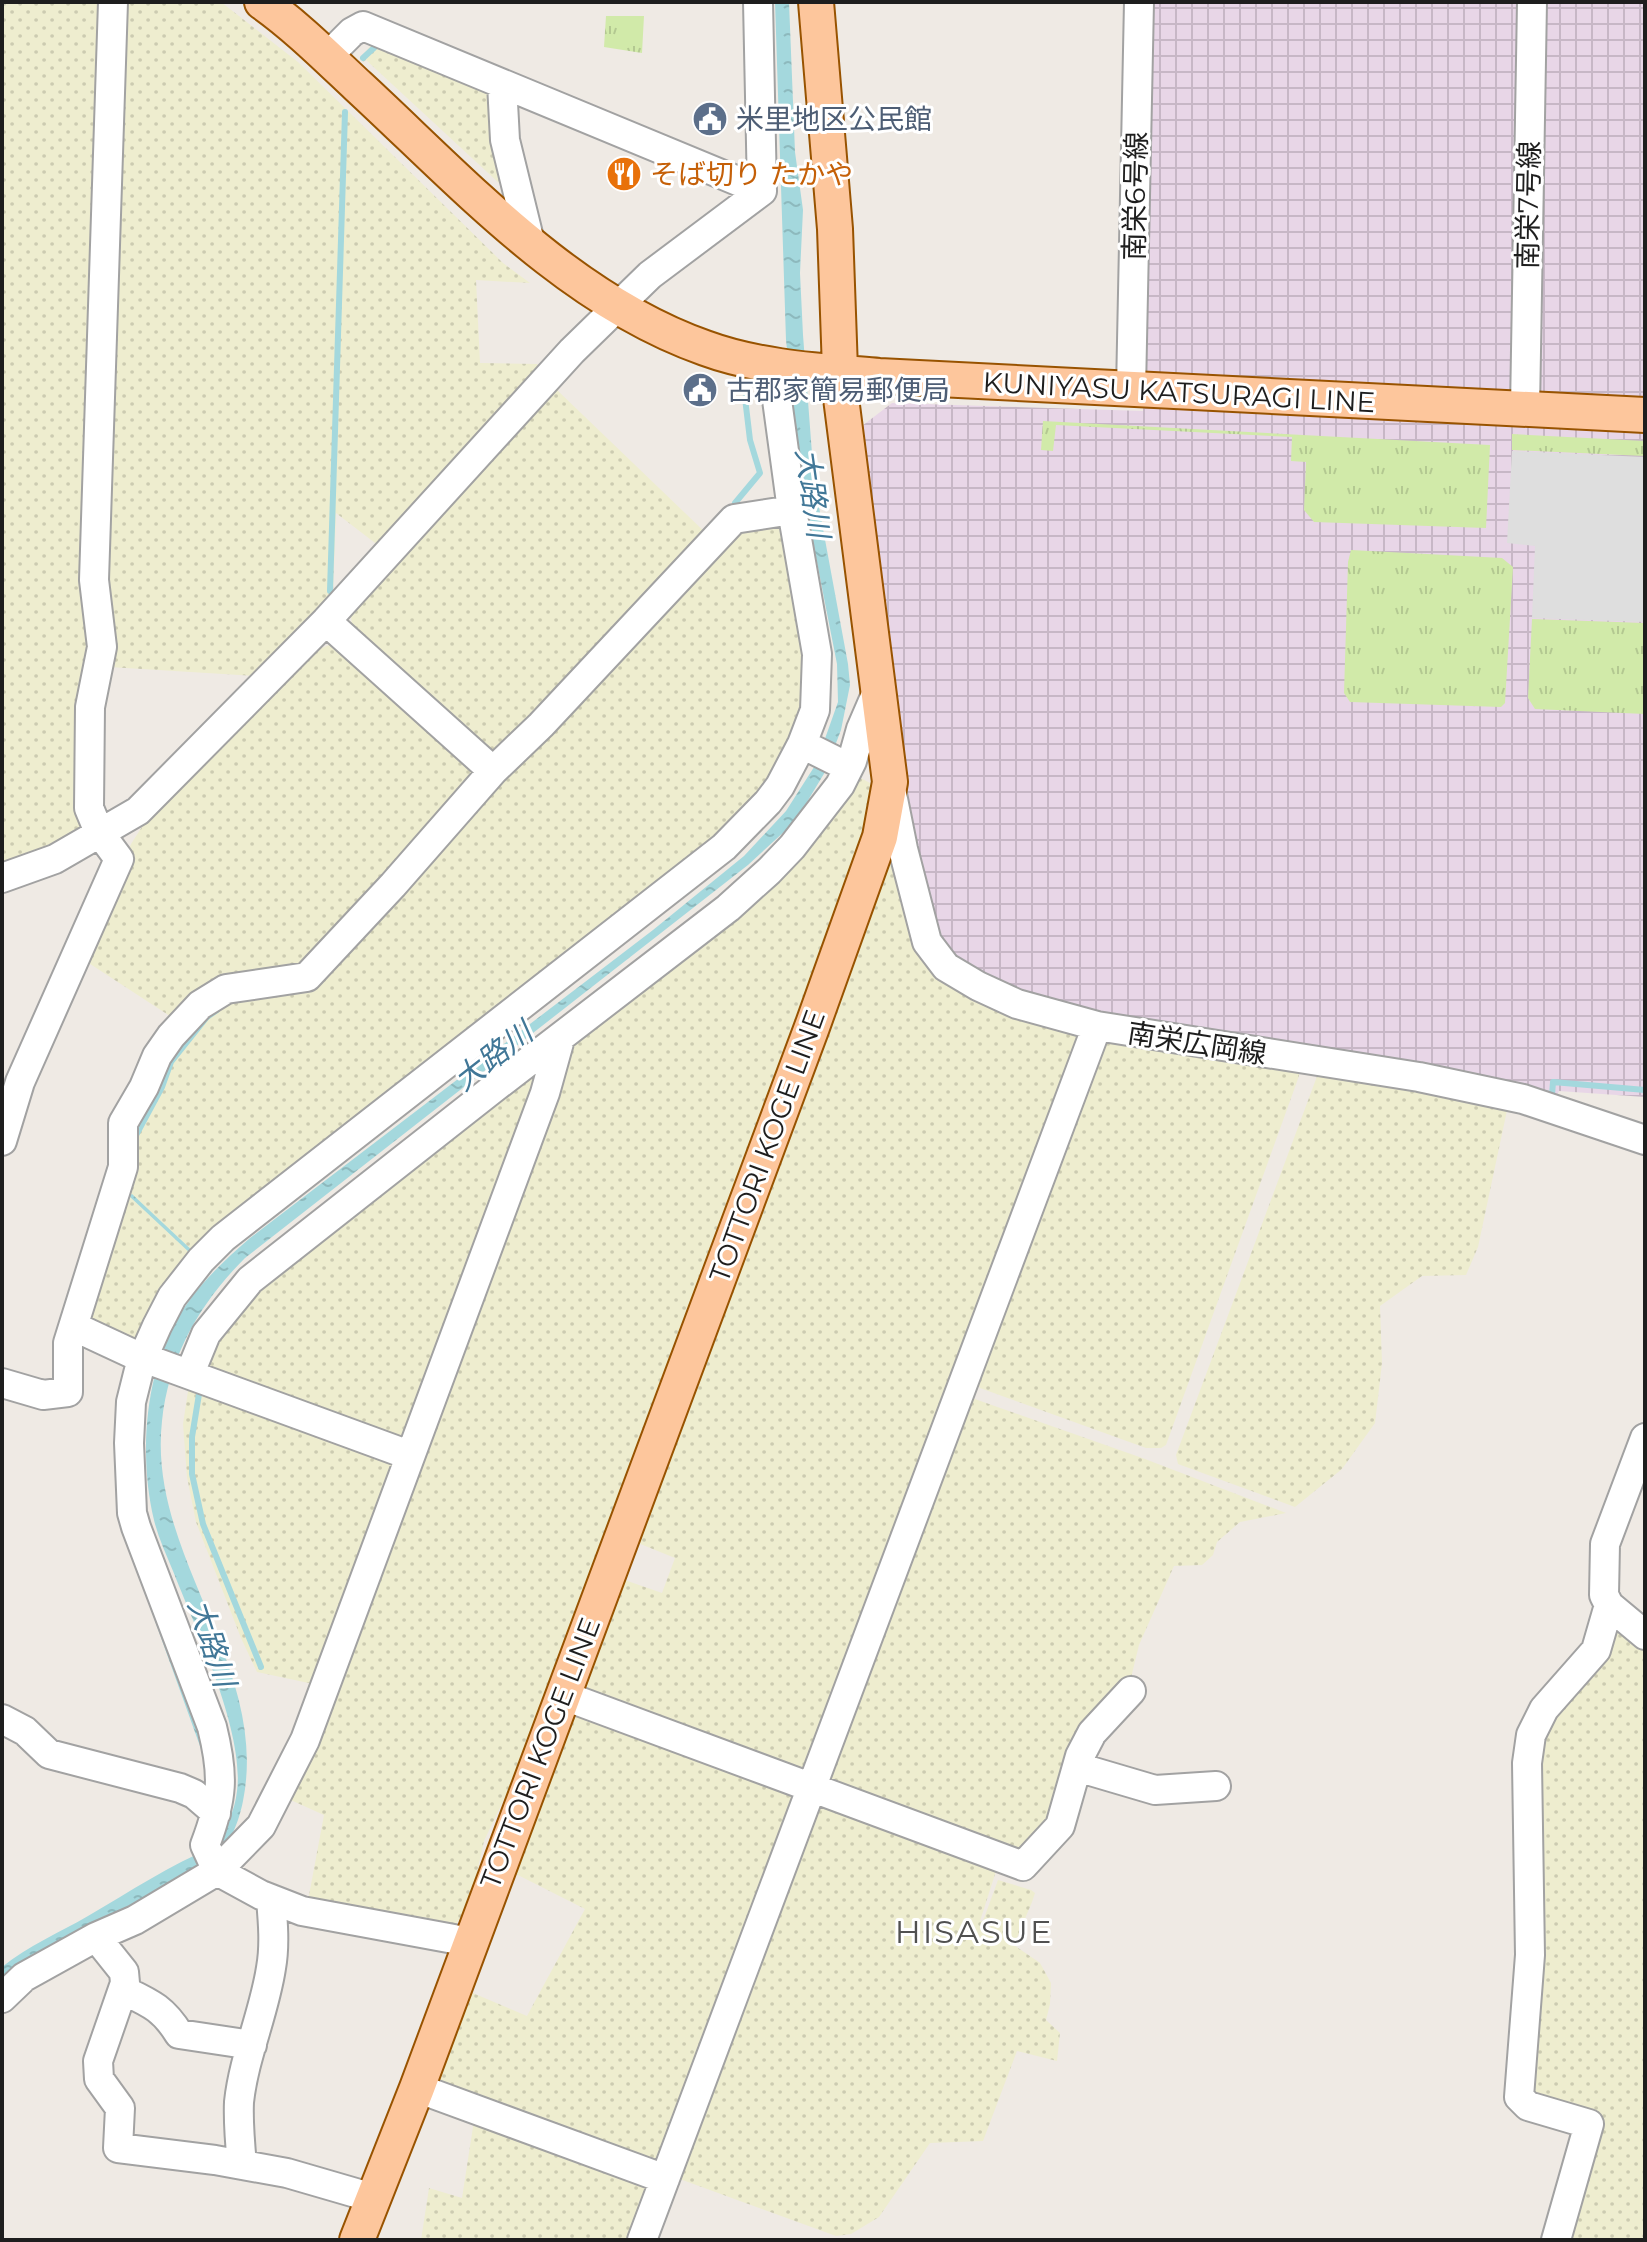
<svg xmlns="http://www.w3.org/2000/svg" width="1647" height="2242" viewBox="0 0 1647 2242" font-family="Montserrat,'Noto Sans JP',sans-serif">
  <defs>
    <pattern id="industrial-grid" width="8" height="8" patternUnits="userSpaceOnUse" patternTransform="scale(2)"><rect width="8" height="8" fill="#e8d6e7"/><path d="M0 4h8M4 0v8" fill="none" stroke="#c7b7c6"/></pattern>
    <pattern id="farmland-dots" width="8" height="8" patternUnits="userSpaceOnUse" patternTransform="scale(2)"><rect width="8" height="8" fill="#eeedcf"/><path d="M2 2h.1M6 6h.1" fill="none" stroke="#cccbb1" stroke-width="1.8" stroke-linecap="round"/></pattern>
    <pattern id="grass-tufts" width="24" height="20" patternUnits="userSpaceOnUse" patternTransform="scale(2)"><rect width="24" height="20" fill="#d1eaa9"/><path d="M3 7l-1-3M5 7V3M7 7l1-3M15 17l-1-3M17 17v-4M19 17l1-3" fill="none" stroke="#b3c891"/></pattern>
    <pattern id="water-ripples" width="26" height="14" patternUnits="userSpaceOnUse" patternTransform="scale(2)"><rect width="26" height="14" fill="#a4d8dd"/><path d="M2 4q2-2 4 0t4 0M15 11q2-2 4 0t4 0" fill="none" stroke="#8db9bd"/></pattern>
  </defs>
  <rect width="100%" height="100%" fill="#efeae4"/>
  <path fill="url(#industrial-grid)" d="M 1150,2 L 1645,2 L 1645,1097 L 1559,1091 L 1553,1103 L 1106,1024 L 952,967 L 925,919 L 858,429 L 892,403 L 1143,411 Z"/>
  <path fill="url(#farmland-dots)" d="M 2,2 L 106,2 L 95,649 L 78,808 L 81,828 L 76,837 L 2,868 Z
    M 120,2 L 221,2 L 298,62 L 503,263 L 530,283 L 476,280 L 480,363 L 537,364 L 543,370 L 379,546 L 336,513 L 333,594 L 256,676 L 109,667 L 105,453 Z
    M 374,42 L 490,91 L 512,195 L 366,60 L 363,62 L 360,58 Z
    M 557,390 L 710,537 L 498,761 L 352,626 L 351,616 L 353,608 Z
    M 779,515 L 812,692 L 768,797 L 215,1241 L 142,1351 L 85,1326 L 127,1136 L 167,1054 L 221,998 L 300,987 L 737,527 Z
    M 329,645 L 339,647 L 481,769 L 308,968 L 176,1020 L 81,958 L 131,844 L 147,819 L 207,762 L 310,653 Z
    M 853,774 L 870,783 L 870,791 L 865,830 L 855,866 L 526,1753 L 484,1841 L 470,1904 L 453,1928 L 307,1906 L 324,1815 L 284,1797 L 565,1045 Z
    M 889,837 L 921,939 L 1081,1034 L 810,1776 L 586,1698 L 581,1683 L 619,1578 L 662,1593 L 675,1558 L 633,1541 Z
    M 1102,1040 L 1299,1070 L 1299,1076 L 1166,1445 L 1161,1448 L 1146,1448 L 980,1388 L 977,1382 Z
    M 545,1054 L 407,1446 L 194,1371 L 223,1317 Z
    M 1319,1071 L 1509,1101 L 1478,1247 L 1466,1275 L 1422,1276 L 1380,1306 L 1382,1363 L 1375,1423 L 1342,1469 L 1295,1507 L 1178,1464 L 1176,1455 Z
    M 190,1378 L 396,1455 L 318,1685 L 257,1672 L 241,1638 L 196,1522 L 187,1477 L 183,1424 Z
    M 972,1398 L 1145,1459 L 1286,1513 L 1240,1522 L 1217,1542 L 1213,1555 L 1202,1565 L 1174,1566 L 1139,1645 L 1129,1686 L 1058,1817 L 1025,1858 L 827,1783 Z
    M 1611,1622 L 1645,1646 L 1645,2240 L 1563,2240 L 1597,2118 L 1531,2102 L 1534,1742 Z
    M 570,1712 L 800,1790 L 663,2168 L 434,2090 L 468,1991 L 527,2016 L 585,1909 L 512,1872 Z
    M 816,1804 L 997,1868 L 980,1921 L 983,1921 L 998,1880 L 1031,1890 L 1035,1893 L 1032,1902 L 1014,1945 L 1040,1963 L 1051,1983 L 1050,2004 L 1046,2020 L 1060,2033 L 1057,2061 L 1017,2051 L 983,2141 L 930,2143 L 879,2217 L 851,2234 L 836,2236 L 677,2178 Z
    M 475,2114 L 652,2177 L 636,2240 L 421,2240 L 429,2188 L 462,2198 Z"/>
  <path fill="url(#grass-tufts)" d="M 606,16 L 644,16 L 642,53 L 604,47 Z
    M 1043,421 L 1490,445 L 1486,528 L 1314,522 L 1304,510 L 1306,462 L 1291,461 L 1292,437 L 1056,425 L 1053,451 L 1041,450 Z
    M 1512,434 L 1645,441 L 1645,456 L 1512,450 Z
    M 1351,550 L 1502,558 L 1513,567 L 1505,703 L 1501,707 L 1350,702 L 1344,693 L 1348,562 Z
    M 1532,619 L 1645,623 L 1645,714 L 1535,709 L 1528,698 Z"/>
  <path fill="#dedede" d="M 1512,451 L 1645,457 L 1645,622 L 1532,618 L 1535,546 L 1507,543 Z"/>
  <path fill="url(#water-ripples)" d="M 775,2 L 789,2 L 795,152 L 803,210 L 800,273 L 803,335 L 814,480 L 848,664 L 850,685 L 841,730 L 825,772 L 804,807 L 786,830 L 748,865 L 245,1258 C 200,1303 169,1356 162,1421 C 147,1556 270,1665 243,1801 C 238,1826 227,1851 206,1868 C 189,1883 163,1893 143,1905 C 96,1932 49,1959 2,1987 L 2,1967 C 29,1945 59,1933 88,1916 C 130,1892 170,1864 215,1847 C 226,1830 235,1810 237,1791 C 245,1732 195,1627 173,1571 C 166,1554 158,1537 154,1520 C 138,1454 145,1365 184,1308 C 202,1281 226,1259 250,1238 L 653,930 L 744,856 L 786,811 L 816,764 L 838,702 L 837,664 L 801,481 L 786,340 Z
    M 132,1194 L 196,1254 L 191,1254 L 129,1196 Z
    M 128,1361 L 119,1410 L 173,1658 L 202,1741 L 205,1760 L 123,1532 L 115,1451 L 117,1406 Z"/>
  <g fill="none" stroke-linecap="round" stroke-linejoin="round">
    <path stroke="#a4d8dd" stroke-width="6" d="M 363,58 L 376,46
      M 735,503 L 760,473 L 750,440 L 745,398
      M 330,591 L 345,112
      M 1545,1093 L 1552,1095 L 1553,1082 L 1645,1090
      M 135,1137 L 162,1087 L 171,1062 L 207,1017 L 217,1010
      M 200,1388 L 192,1437 L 192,1474 L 203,1524 L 261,1667"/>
    <defs>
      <path id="minor" d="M 758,2 L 762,191
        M 327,57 L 352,32 L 363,26 L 762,191
        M 502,84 L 505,140 L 530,242
        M 1131,390 L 1139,2
        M 1525,409 L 1532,2
        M 326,621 L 493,771
        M 802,744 L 848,767
        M 892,794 L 903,849 L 927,942 L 946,967 L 978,986 L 1017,1004 L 1097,1026 L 1419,1077 L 1523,1099 L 1645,1140
        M 2,878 L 55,859 L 138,811 L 326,621 L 572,351 L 650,275 L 762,191
        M 2,1141 L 20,1082 L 119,859 L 99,832 L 89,808 L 90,707 L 102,647 L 94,580 L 113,2
        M 75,1327 L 133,1354 L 409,1455
        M 190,1373 L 206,1334 L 250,1280 L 494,1088 L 728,908 L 769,871 L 792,847 L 840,785 L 852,761 L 861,729 L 877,692
        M 2,1383 L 43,1395 L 68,1392 L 68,1343 L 123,1167 L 123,1123 L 144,1087 L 157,1056 L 171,1036 L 200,1005 L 226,989 L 307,977 L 393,885 L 493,771 L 541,725 L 734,519 L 792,510
        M 1645,1438 L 1605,1544 L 1604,1595 L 1609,1605 L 1645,1635
        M 562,1695 L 1023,1866 L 1060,1826 L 1080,1756 L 1092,1733 L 1131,1691
        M 2,1719 L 25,1731 L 49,1754 L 180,1788 L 194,1794 L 216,1813
        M 1077,1767 L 1155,1790 L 1216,1786
        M 96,1937 L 124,1972 L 125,1983 L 98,2061 L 99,2079 L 120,2108 L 118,2148 L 215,2160 L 287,2173 L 373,2198
        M 470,1942 L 302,1911 L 261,1895 L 217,1871 L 205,1845 C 223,1798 224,1775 212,1727 L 136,1527 L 132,1513 L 129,1443 L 131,1402 L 141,1362 L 157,1326 L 172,1297 L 201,1260 L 223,1238 L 724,847 L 768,802 L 780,786 L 802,744 L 815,710 L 817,654 L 792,510 L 772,363
        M 123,1990 C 150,2003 163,2008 179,2034 L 252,2045
        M 2,1998 L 24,1977 L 96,1937 L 135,1920 L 217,1871 L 261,1826 L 305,1740 L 545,1093 L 560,1039
        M 417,2088 L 665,2179
        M 242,2165 C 240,2144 238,2123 239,2102 C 244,2056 264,2014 271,1968 C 275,1946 273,1922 271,1899
        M 642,2240 L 1097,1026
        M 1556,2240 L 1589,2124 L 1528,2106 L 1519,2097 L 1530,1955 L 1527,1763 L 1531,1735 L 1544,1709 L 1596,1650 L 1609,1605"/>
      <path id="major" d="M 262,2 C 296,26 327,57 358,86 C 462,182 568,300 705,348 C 759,368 821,371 879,376 L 1645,415
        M 357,2240 L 417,2088 L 812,1027 L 880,837 L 890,782 L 841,398 L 835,229 L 816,2"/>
    </defs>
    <use href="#minor" stroke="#a2a2a2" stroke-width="32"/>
    <use href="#major" stroke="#985300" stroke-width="38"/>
    <use href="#minor" stroke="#fff" stroke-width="28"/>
    <use href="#major" stroke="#fdc69c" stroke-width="34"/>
  </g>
  <defs>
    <symbol id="civic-disc" viewBox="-11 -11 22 22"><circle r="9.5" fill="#5c6f8a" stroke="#fff"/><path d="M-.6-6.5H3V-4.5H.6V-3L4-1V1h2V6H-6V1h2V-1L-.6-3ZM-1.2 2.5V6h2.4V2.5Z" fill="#fff"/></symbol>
    <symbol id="restaurant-disc" viewBox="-11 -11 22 22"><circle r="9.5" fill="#e8710a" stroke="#fff"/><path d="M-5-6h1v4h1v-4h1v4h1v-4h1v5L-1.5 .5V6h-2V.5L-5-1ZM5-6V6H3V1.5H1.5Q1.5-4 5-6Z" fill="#fff"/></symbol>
  </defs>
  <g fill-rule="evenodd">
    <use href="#civic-disc" x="690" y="99" width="40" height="40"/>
    <use href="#restaurant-disc" x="604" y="154" width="40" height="40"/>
    <use href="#civic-disc" x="680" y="370" width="40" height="40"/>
  </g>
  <g text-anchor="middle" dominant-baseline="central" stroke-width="6" stroke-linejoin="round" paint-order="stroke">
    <g font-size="28" fill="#4e5e75" stroke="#fff" text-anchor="start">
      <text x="736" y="119">米里地区公民館</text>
      <text x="726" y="390">古郡家簡易郵便局</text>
    </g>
    <g font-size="28" fill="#c56008" stroke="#fff" text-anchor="start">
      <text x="650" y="174">そば切り たかや</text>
    </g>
    <g font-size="28" fill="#1e1e1e" stroke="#fff">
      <text transform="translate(1135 196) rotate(-89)">南栄6号線</text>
      <text transform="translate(1528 205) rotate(-89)">南栄7号線</text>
      <text transform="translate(1179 392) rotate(3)">KUNIYASU KATSURAGI LINE</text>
      <text transform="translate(1197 1043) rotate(9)">南栄広岡線</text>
      <text transform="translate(767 1146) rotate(-70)">TOTTORI KOGE LINE</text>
      <text transform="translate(540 1753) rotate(-69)">TOTTORI KOGE LINE</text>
    </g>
    <g font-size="30" font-style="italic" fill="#417797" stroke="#fff">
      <text transform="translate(813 493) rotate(82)">大路川</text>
      <text transform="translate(493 1056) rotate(-38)">大路川</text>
      <text transform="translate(212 1643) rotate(72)">大路川</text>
    </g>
    <g font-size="32" letter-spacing="2" fill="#515151" stroke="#fff">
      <text x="974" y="1931">HISASUE</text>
    </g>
  </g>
  <rect width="1647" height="2242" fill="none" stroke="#1e1e1e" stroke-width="8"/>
</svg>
